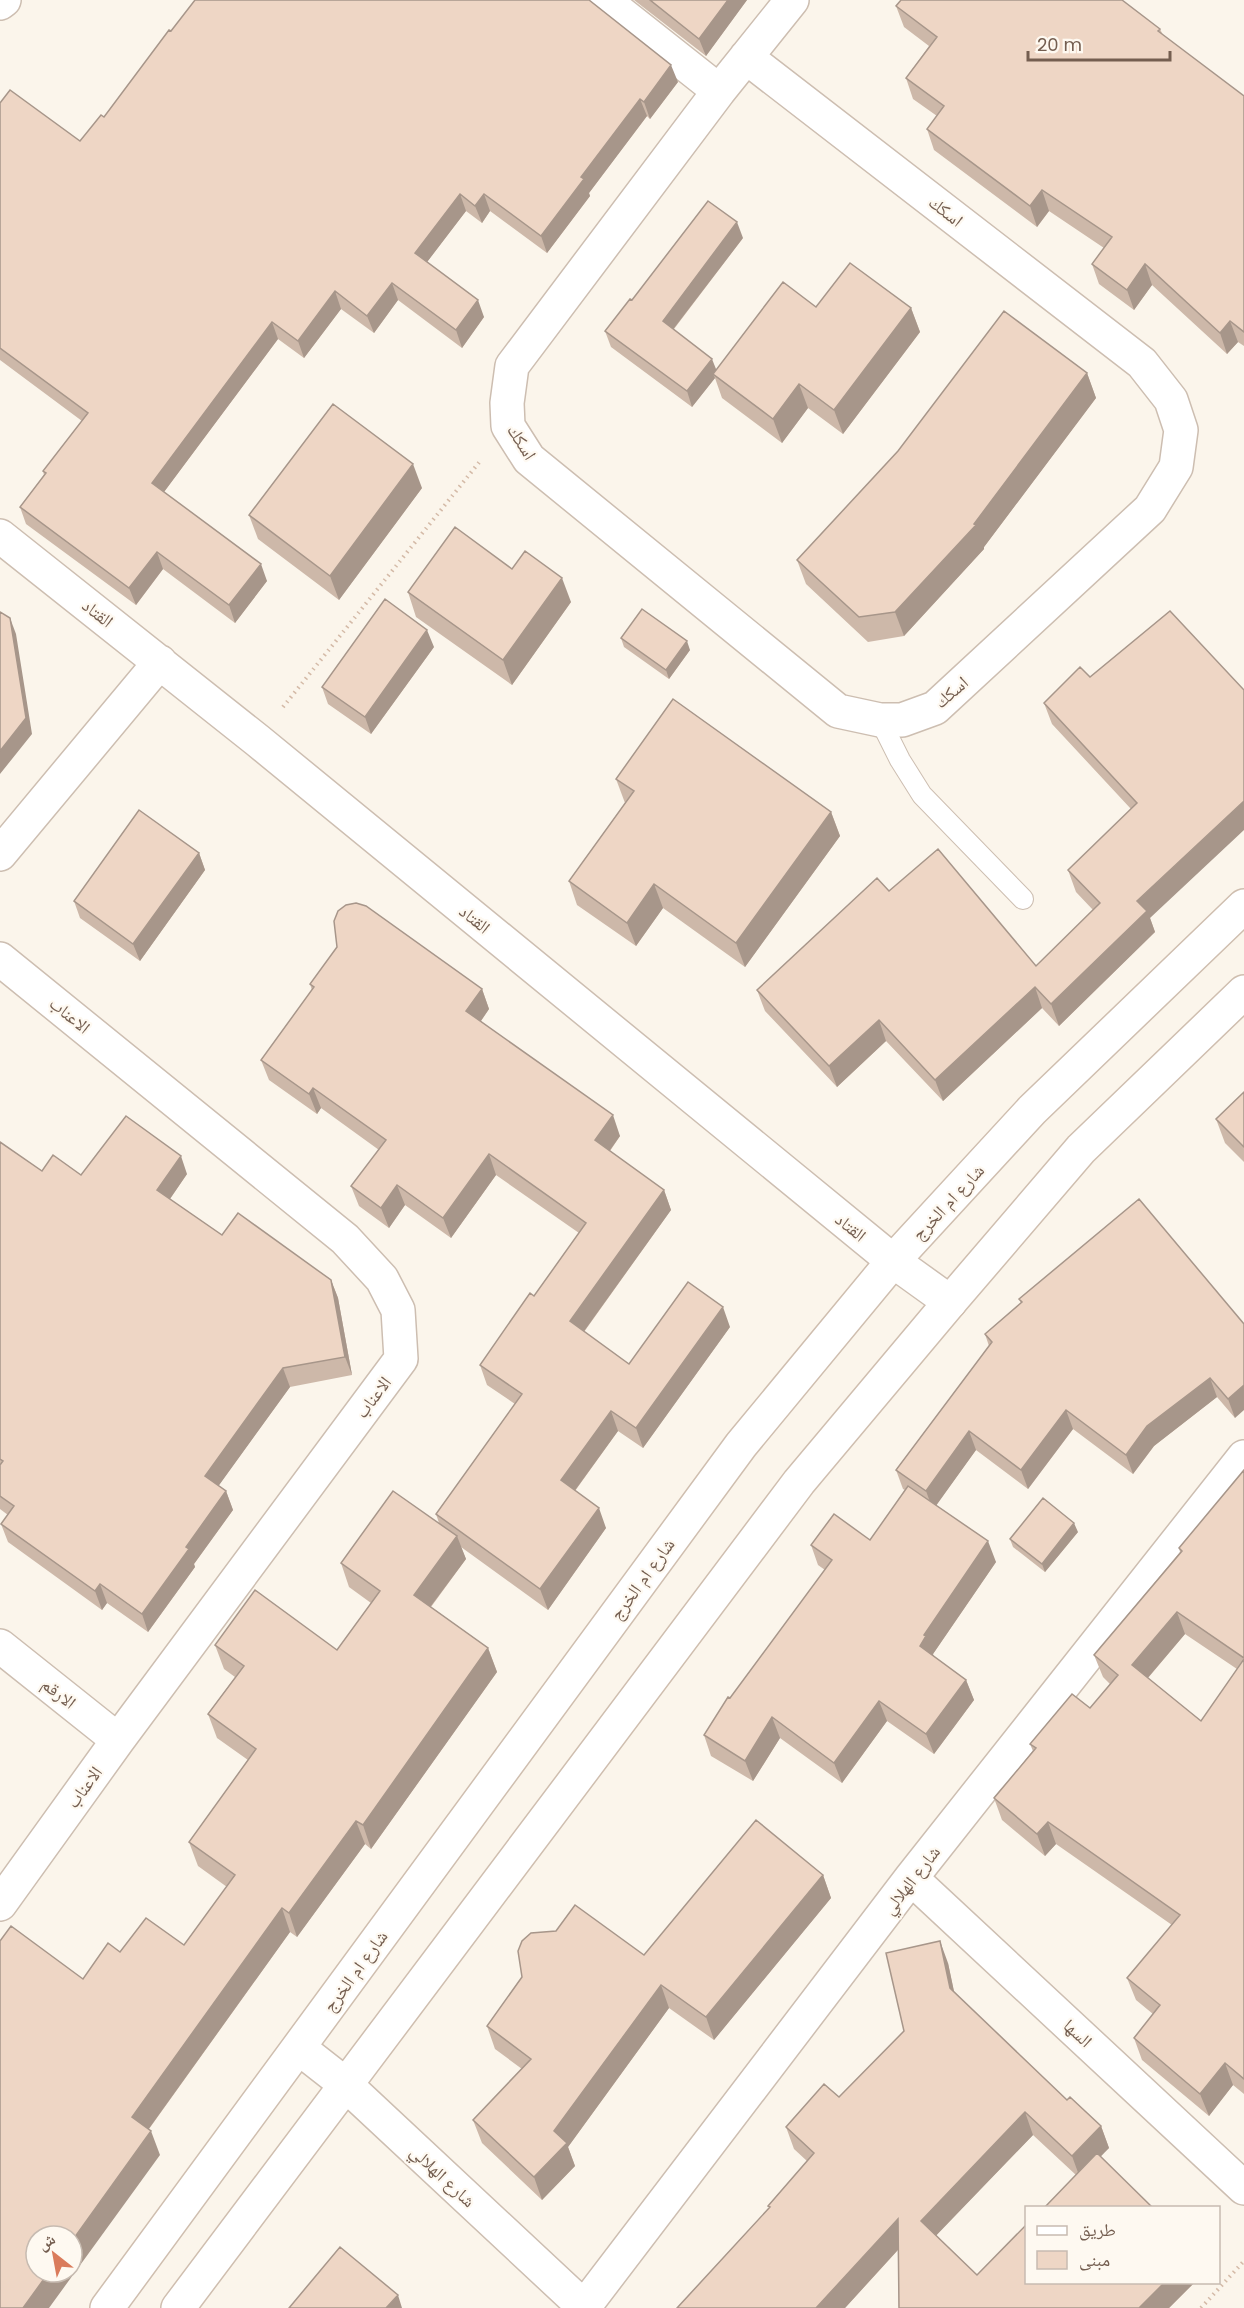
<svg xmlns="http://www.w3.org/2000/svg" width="1244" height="2308" viewBox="0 0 1244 2308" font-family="Poppins,'Noto Naskh Arabic',sans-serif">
  <rect width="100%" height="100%" fill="#fbf5eb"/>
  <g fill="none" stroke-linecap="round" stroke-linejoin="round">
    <defs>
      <path id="lane" d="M 880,720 L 900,760 L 922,795 L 1023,899"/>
      <path id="street" d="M 604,0 L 719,91
        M 0,3 L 4,0
        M 746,57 L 1142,363 L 1171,400 L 1181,430 L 1176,467 L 1150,509 L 935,708 L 902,720 L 880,720 L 838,711 L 529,459 L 508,426 L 507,403 L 512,366 L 719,91 L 792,0
        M 0,536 L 257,740 L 893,1261 L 950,1302
        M 0,854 L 160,662
        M 0,959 L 345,1239 L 382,1279 L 398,1310 L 401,1359 L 118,1740 L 0,1904
        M 0,1646 L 118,1740
        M 911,1878 L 1244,2188
        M 299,2048 L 345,2084 L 585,2308
        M 584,2307 L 911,1878 L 1244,1457"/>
      <path id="secondary" d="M 107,2308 L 741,1445 L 893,1261 L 1032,1110 L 1244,906
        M 178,2308 L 799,1482 L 950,1302 L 1081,1149 L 1244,992"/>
    </defs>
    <use href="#lane" stroke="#cdbeb1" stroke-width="22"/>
    <use href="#street" stroke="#cdbeb1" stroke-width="36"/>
    <use href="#secondary" stroke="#cfbeaf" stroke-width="36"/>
    <path stroke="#d4baa7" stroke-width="4" stroke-dasharray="1.5 4.5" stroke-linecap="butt" d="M 283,707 L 481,460
      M 1201,2308 L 1244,2261"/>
    <use href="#lane" stroke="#fff" stroke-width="20"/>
    <use href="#street" stroke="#fff" stroke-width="33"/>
    <use href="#secondary" stroke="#fff" stroke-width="33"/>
  </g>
  <path fill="#cdb8a9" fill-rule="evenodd" d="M 634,0 L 747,0 L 706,56 Z
    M 896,6 L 1160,29 L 1163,35 L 1244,96 L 1244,346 L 1238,342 L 1227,354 L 1152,285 L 1134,310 L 1099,284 L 1092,264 L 1104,248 L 1049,211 L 1037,227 L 934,150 L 927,129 L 937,116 L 913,99 L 906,78 L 929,46 L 904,27 Z
    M 171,31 L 678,82 L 650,119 L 647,116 L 589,193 L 590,196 L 547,253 L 490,211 L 482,223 L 466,211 L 427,262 L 484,317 L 462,348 L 398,300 L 374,333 L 341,309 L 304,358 L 278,339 L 164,492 L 267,581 L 235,623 L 163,569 L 136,605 L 26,524 L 20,507 L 44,475 L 43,471 L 82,421 L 0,360 L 0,103 L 80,141 L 104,117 Z
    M 743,238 L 674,329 L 716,370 L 816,307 L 911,308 L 920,332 L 843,434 L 808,408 L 782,443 L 722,398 L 715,378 L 692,407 L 611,347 L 605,331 L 632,300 Z
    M 1087,373 L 1096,398 L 984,547 L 984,549 L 904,636 L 868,642 L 806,584 L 797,560 Z
    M 422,488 L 339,600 L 258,539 L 249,515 Z
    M 512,569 L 571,602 L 512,685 L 416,617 L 408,592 Z
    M 1170,611 L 1150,918 L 1155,932 L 1059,1026 L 1042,1008 L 943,1101 L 886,1041 L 837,1087 L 765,1011 L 757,990 L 889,891 L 1036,966 L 1093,910 L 1076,892 L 1068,870 L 1131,809 L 1052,724 L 1044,703 L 1090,677 Z
    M 621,638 L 690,650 L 669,679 L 624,647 Z
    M 434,647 L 371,734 L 328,704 L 322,687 Z
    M 616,779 L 831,812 L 840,836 L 745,967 L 663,908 L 636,946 L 577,905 L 569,881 L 625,803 Z
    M 199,853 L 205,870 L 140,961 L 80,918 L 74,901 Z
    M 310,984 L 482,989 L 489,1009 L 481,1021 L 620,1136 L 610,1151 L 664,1190 L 671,1210 L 584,1332 L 629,1364 L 730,1327 L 643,1448 L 618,1431 L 575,1491 L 606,1528 L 548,1610 L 461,1547 L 466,1559 L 431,1607 L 488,1648 L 497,1672 L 371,1849 L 365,1844 L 297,1937 L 290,1932 L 149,2129 L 160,2155 L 83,1979 L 120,1952 L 184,1945 L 227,1887 L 198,1866 L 189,1842 L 248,1760 L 217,1738 L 208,1714 L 235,1677 L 224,1669 L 215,1645 L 337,1650 L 371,1603 L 349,1587 L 341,1563 L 439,1523 L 436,1514 L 515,1404 L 487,1385 L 480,1365 L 534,1296 L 579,1233 L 496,1175 L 451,1238 L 405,1205 L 389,1228 L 359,1206 L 351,1186 L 379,1150 L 321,1108 L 317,1114 L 269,1080 L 261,1060 L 312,990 Z
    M 1244,1092 L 1244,1162 L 1225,1143 L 1216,1119 Z
    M 0,1142 L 42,1171 L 81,1175 L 187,1174 L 170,1199 L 222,1235 L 331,1280 L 338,1298 L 352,1375 L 290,1387 L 218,1486 L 226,1491 L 233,1510 L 194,1564 L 195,1567 L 148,1632 L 107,1603 L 102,1610 L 8,1542 L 1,1524 L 8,1515 L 0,1509 Z
    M 1019,1299 L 1244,1324 L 1235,1418 L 1217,1397 L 1154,1446 L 1133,1474 L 1073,1429 L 1028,1489 L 976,1450 L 936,1505 L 996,1562 L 933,1654 L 933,1656 L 966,1680 L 974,1700 L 934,1754 L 887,1721 L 842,1783 L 780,1738 L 753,1781 L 711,1756 L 704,1735 L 730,1698 L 825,1570 L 818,1565 L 811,1545 L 870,1540 L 905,1490 L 903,1489 L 896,1470 L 989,1346 L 985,1334 L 1021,1303 Z
    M 1244,1470 L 1244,2094 L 1233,2085 L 1209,2116 L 1142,2060 L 1134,2038 L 1153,2014 L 1136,2000 L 1127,1978 L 1172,1925 L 1056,1844 L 1045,1856 L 1002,1820 L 994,1798 L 1033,1751 L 1030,1744 L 1090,1708 L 1110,1684 L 1103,1677 L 1094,1655 L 1180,1552 L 1179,1548 ZM 1185,1634 L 1237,1669 L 1201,1721 L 1148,1678 Z
    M 1078,1532 L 1045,1572 L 1013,1547 L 1010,1539 Z
    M 823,1875 L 831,1898 L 714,2040 L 669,2008 L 568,2147 L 575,2166 L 542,2200 L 482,2143 L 473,2120 L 522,2069 L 495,2049 L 487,2026 L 522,1977 L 644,1955 Z
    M 948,1963 L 954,1992 L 1067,2100 L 1101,2126 L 1109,2148 L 1076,2175 L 1033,2135 L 936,2235 L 977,2275 L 1026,2283 L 1194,2283 L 1169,2308 L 899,2308 L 898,2250 L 845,2308 L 677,2308 L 769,2208 L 768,2206 L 807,2161 L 794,2149 L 786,2127 L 839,2097 L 904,2031 Z"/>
  <path fill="#a7968a" d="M 728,0 L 747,0 L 706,56 L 699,39 Z
    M 671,65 L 678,82 L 650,119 L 644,102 Z
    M 640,99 L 647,116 L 589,193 L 590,196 L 547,253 L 541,236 L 581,177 Z
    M 1042,190 L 1049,211 L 1037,227 L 1030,206 Z
    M 460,194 L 466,211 L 421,270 L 415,253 Z
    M 484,194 L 490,211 L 482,223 L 475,206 Z
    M 737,222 L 743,238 L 668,336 L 663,321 Z
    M 1145,264 L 1152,285 L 1134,310 L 1127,290 Z
    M 392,283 L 398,300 L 374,333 L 367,316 Z
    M 335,291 L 341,309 L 304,358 L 298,341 Z
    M 478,300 L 484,317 L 462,348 L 456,330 Z
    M 911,308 L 920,332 L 843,434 L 834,410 Z
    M 1230,321 L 1238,342 L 1227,354 L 1220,333 Z
    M 272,322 L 278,339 L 158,500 L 152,483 Z
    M 712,359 L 718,374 L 713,374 L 715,378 L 692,407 L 687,391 Z
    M 1087,373 L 1096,398 L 984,547 L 984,549 L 904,636 L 895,612 L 974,524 Z
    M 799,384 L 808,408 L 782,443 L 773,419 Z
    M 413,464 L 422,488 L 339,600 L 330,576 Z
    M 157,552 L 163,569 L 136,605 L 129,588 Z
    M 261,564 L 267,581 L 235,623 L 229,605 Z
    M 562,578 L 571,602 L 512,685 L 503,660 Z
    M 10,618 L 16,634 L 32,734 L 0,774 L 0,751 Z
    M 427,630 L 434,647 L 371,734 L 365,717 Z
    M 687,641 L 690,650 L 669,679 L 666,670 Z
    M 1244,801 L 1244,830 L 1150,918 L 1155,932 L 1059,1026 L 1051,1004 L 1137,901 Z
    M 831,812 L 840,836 L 745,967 L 736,943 Z
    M 199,853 L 205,870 L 140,961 L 133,944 Z
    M 654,884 L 663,908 L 636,946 L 627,923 Z
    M 1035,987 L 1042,1008 L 943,1101 L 935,1080 Z
    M 482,989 L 489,1009 L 474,1031 L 466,1011 Z
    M 879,1020 L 886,1041 L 837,1087 L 829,1066 Z
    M 313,1088 L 321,1108 L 317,1114 L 309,1094 Z
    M 613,1115 L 620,1136 L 603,1160 L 595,1140 Z
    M 489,1154 L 496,1175 L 451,1238 L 443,1218 Z
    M 181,1156 L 187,1174 L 163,1209 L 157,1190 Z
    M 397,1185 L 405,1205 L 389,1228 L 381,1208 Z
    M 664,1190 L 671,1210 L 577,1341 L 570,1321 Z
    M 331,1280 L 338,1298 L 352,1375 L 345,1357 Z
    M 723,1307 L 730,1327 L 643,1448 L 636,1428 Z
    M 283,1368 L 290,1387 L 212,1495 L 205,1476 Z
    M 1210,1378 L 1217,1397 L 1154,1446 L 1133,1474 L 1126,1455 L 1147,1426 Z
    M 1244,1385 L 1244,1410 L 1235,1418 L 1228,1399 Z
    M 1066,1410 L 1073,1429 L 1028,1489 L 1021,1470 Z
    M 611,1411 L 618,1431 L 568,1500 L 561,1480 Z
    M 969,1431 L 976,1450 L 933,1510 L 926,1491 Z
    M 226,1491 L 233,1510 L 194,1564 L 195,1567 L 148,1632 L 142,1614 L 186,1547 Z
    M 599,1508 L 606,1528 L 548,1610 L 540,1589 Z
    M 1074,1523 L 1078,1532 L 1045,1572 L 1042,1564 Z
    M 457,1536 L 466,1559 L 422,1618 L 414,1595 Z
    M 988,1541 L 996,1562 L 933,1654 L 934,1657 L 920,1646 L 924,1635 Z
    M 100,1584 L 107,1603 L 102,1610 L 95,1591 Z
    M 1177,1612 L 1185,1634 L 1140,1687 L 1132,1665 Z
    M 488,1648 L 497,1672 L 371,1849 L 363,1825 Z
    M 966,1680 L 974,1700 L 934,1754 L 926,1734 Z
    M 879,1701 L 887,1721 L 842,1783 L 834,1763 Z
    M 772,1717 L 780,1738 L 753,1781 L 745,1761 Z
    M 356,1821 L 365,1844 L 297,1937 L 289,1913 Z
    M 1048,1822 L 1056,1844 L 1045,1856 L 1037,1834 Z
    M 823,1875 L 831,1898 L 714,2040 L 706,2017 Z
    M 282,1908 L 290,1932 L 140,2141 L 132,2117 Z
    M 940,1941 L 948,1963 L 958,2010 L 950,1988 Z
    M 661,1985 L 669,2008 L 568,2147 L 575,2166 L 542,2200 L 534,2177 L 554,2131 Z
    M 1225,2063 L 1233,2085 L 1209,2116 L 1200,2094 Z
    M 1025,2112 L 1033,2135 L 929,2243 L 921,2221 Z
    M 1101,2126 L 1109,2148 L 1080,2178 L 1072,2156 Z
    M 151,2131 L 160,2155 L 49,2308 L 23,2308 L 49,2272 L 72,2272 L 72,2241 Z
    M 898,2219 L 906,2241 L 845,2308 L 816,2308 Z
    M 1164,2283 L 1194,2283 L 1169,2308 L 1139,2308 Z
    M 398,2295 L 402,2308 L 386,2308 Z"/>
  <path fill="#eed6c5" stroke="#a7968a" stroke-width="1.5" d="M 195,0 L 589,0 L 671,65 L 644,102 L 640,99 L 581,177 L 584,179 L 541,236 L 484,194 L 475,206 L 460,194 L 415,253 L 478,300 L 456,330 L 392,283 L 367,316 L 335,291 L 298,341 L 272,322 L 152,483 L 261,564 L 229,605 L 157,552 L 129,588 L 20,507 L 46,473 L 43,471 L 88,413 L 0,348 L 0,103 L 10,90 L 80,141 L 101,115 L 104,117 L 169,30 L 171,31 Z
    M 650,0 L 728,0 L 699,39 Z
    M 901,0 L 1122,0 L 1160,29 L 1158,31 L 1244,96 L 1244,332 L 1230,321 L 1220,333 L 1145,264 L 1127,290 L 1092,264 L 1112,237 L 1042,190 L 1030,206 L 927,129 L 944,106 L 906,78 L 937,37 L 896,6 Z
    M 708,201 L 737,222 L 663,321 L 712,359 L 687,391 L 605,331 L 630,299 L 632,300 Z
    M 850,263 L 911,308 L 834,410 L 799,384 L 773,419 L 713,374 L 783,282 L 816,307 Z
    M 1004,311 L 1087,373 L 974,524 L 976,525 L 895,612 L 859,617 L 797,560 L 898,451 Z
    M 333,404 L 413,464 L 330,576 L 249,515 Z
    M 455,527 L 512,569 L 525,551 L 562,578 L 503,660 L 408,592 Z
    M 385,599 L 427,630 L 365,717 L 322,687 Z
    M 642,609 L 687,641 L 666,670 L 621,638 Z
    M 1170,611 L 1244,690 L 1244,801 L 1137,901 L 1147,911 L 1051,1004 L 1035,987 L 935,1080 L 879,1020 L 829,1066 L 757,990 L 877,878 L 889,891 L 938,849 L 1036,966 L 1100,903 L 1068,870 L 1137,803 L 1044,703 L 1080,667 L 1090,677 Z
    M 0,612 L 10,618 L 26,718 L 0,751 Z
    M 673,699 L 831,812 L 736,943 L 654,884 L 627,923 L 569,881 L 634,791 L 616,779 Z
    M 139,810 L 199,853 L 133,944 L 74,901 Z
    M 356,903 L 366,906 L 482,989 L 466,1011 L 613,1115 L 595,1140 L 664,1190 L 570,1321 L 629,1364 L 688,1282 L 723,1307 L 636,1428 L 611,1411 L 561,1480 L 599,1508 L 540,1589 L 436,1514 L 522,1394 L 480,1365 L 530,1293 L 534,1296 L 586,1223 L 489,1154 L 443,1218 L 397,1185 L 381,1208 L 351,1186 L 386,1140 L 313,1088 L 309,1094 L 261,1060 L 314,987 L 310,984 L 337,947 L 334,921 L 338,911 L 346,905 Z
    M 1244,1092 L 1244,1147 L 1216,1119 Z
    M 126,1116 L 181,1156 L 157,1190 L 222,1235 L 238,1213 L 331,1280 L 345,1357 L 283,1368 L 205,1476 L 226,1491 L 186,1547 L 189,1549 L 142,1614 L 100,1584 L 95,1591 L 1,1524 L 14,1506 L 0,1496 L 0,1465 L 3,1461 L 0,1459 L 0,1142 L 42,1171 L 53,1155 L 81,1175 Z
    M 1139,1199 L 1244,1324 L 1244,1385 L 1228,1399 L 1210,1378 L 1147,1426 L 1126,1455 L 1066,1410 L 1021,1470 L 969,1431 L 926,1491 L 896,1470 L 992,1342 L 985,1334 L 1022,1302 L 1019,1299 Z
    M 1244,1470 L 1244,1658 L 1177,1612 L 1132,1665 L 1201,1721 L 1244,1659 L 1244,2079 L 1225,2063 L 1200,2094 L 1134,2038 L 1160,2005 L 1127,1978 L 1180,1915 L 1048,1822 L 1037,1834 L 994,1798 L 1036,1748 L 1030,1744 L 1072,1694 L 1090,1708 L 1118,1675 L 1094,1655 L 1182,1551 L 1179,1548 Z
    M 908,1486 L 988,1541 L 924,1635 L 926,1636 L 920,1646 L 966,1680 L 926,1734 L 879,1701 L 834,1763 L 772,1717 L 745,1761 L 704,1735 L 728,1697 L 730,1698 L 832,1560 L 811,1545 L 834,1514 L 870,1540 Z
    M 393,1491 L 457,1536 L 414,1595 L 488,1648 L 363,1825 L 356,1821 L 289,1913 L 282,1908 L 132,2117 L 151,2131 L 72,2241 L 72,2236 L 36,2236 L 36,2272 L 49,2272 L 23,2308 L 0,2308 L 0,1941 L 11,1926 L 83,1979 L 108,1943 L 120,1952 L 146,1918 L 184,1945 L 235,1875 L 189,1842 L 256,1749 L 208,1714 L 244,1666 L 215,1645 L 255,1590 L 337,1650 L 380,1591 L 341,1563 Z
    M 1043,1498 L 1074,1523 L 1042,1564 L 1010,1539 Z
    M 756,1820 L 823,1875 L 706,2017 L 661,1985 L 554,2131 L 567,2143 L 534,2177 L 473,2120 L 531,2059 L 487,2026 L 522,1977 L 518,1951 L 522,1941 L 531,1933 L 556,1931 L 575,1905 L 644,1955 Z
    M 940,1941 L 950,1988 L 1067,2100 L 1070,2097 L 1101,2126 L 1072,2156 L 1025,2112 L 921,2221 L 977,2275 L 1026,2225 L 1026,2283 L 1164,2283 L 1139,2308 L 899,2308 L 898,2219 L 816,2308 L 677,2308 L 770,2207 L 768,2206 L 814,2153 L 786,2127 L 824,2084 L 839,2097 L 904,2031 L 886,1953 Z
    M 1097,2153 L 1153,2208 L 1044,2208 Z
    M 340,2247 L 398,2295 L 386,2308 L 289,2308 Z"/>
  <g text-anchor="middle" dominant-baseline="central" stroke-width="4.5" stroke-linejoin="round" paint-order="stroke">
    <g font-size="18" fill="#745e50" stroke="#fef9f1">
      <text transform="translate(946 211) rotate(38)">اسكك</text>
      <text transform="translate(522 442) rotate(58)">اسكك</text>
      <text transform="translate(98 613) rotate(38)">القتاد</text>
      <text transform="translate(951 692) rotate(-41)">اسكك</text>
      <text transform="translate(475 919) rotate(39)">القتاد</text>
      <text transform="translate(70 1015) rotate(39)">الاعناب</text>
      <text transform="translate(948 1202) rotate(-47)">شارع ام الخرج</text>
      <text transform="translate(851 1227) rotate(39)">القتاد</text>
      <text transform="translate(373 1397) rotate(-53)">الاعناب</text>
      <text transform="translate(642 1579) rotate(-54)">شارع ام الخرج</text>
      <text transform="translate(59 1693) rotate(38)">الارقم</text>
      <text transform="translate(84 1787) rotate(-54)">الاعناب</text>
      <text transform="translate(911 1880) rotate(-52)">شارع الهلالي</text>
      <text transform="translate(355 1971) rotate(-54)">شارع ام الخرج</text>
      <text transform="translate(1078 2033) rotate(43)">السها</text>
      <text transform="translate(443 2176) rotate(43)">شارع الهلالي</text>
    </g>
  </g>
  <rect x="1025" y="2206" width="195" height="78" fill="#fef9f1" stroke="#c7bbb1" stroke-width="1.5"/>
  <rect x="1037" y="2226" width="30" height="9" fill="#ffffff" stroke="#c7bbb1" stroke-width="1.5"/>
  <text x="1079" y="2236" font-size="18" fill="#745e50">طريق</text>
  <rect x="1037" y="2251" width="30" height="18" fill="#eed6c5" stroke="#c7bbb1" stroke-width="1.5"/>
  <text x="1079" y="2266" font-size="18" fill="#745e50">مبنى</text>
  <g transform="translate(54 2254) rotate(329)"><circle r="28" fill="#fef9f1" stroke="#c7bbb1" stroke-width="1.5"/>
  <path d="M0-4.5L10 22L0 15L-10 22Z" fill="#da7b5b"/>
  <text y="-9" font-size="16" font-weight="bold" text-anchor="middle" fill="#745e50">ش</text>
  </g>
  <path d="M1028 51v9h142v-9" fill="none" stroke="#745e50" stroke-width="3"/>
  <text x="1037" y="51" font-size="18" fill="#745e50" stroke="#fef9f1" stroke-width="4.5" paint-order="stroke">20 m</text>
</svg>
